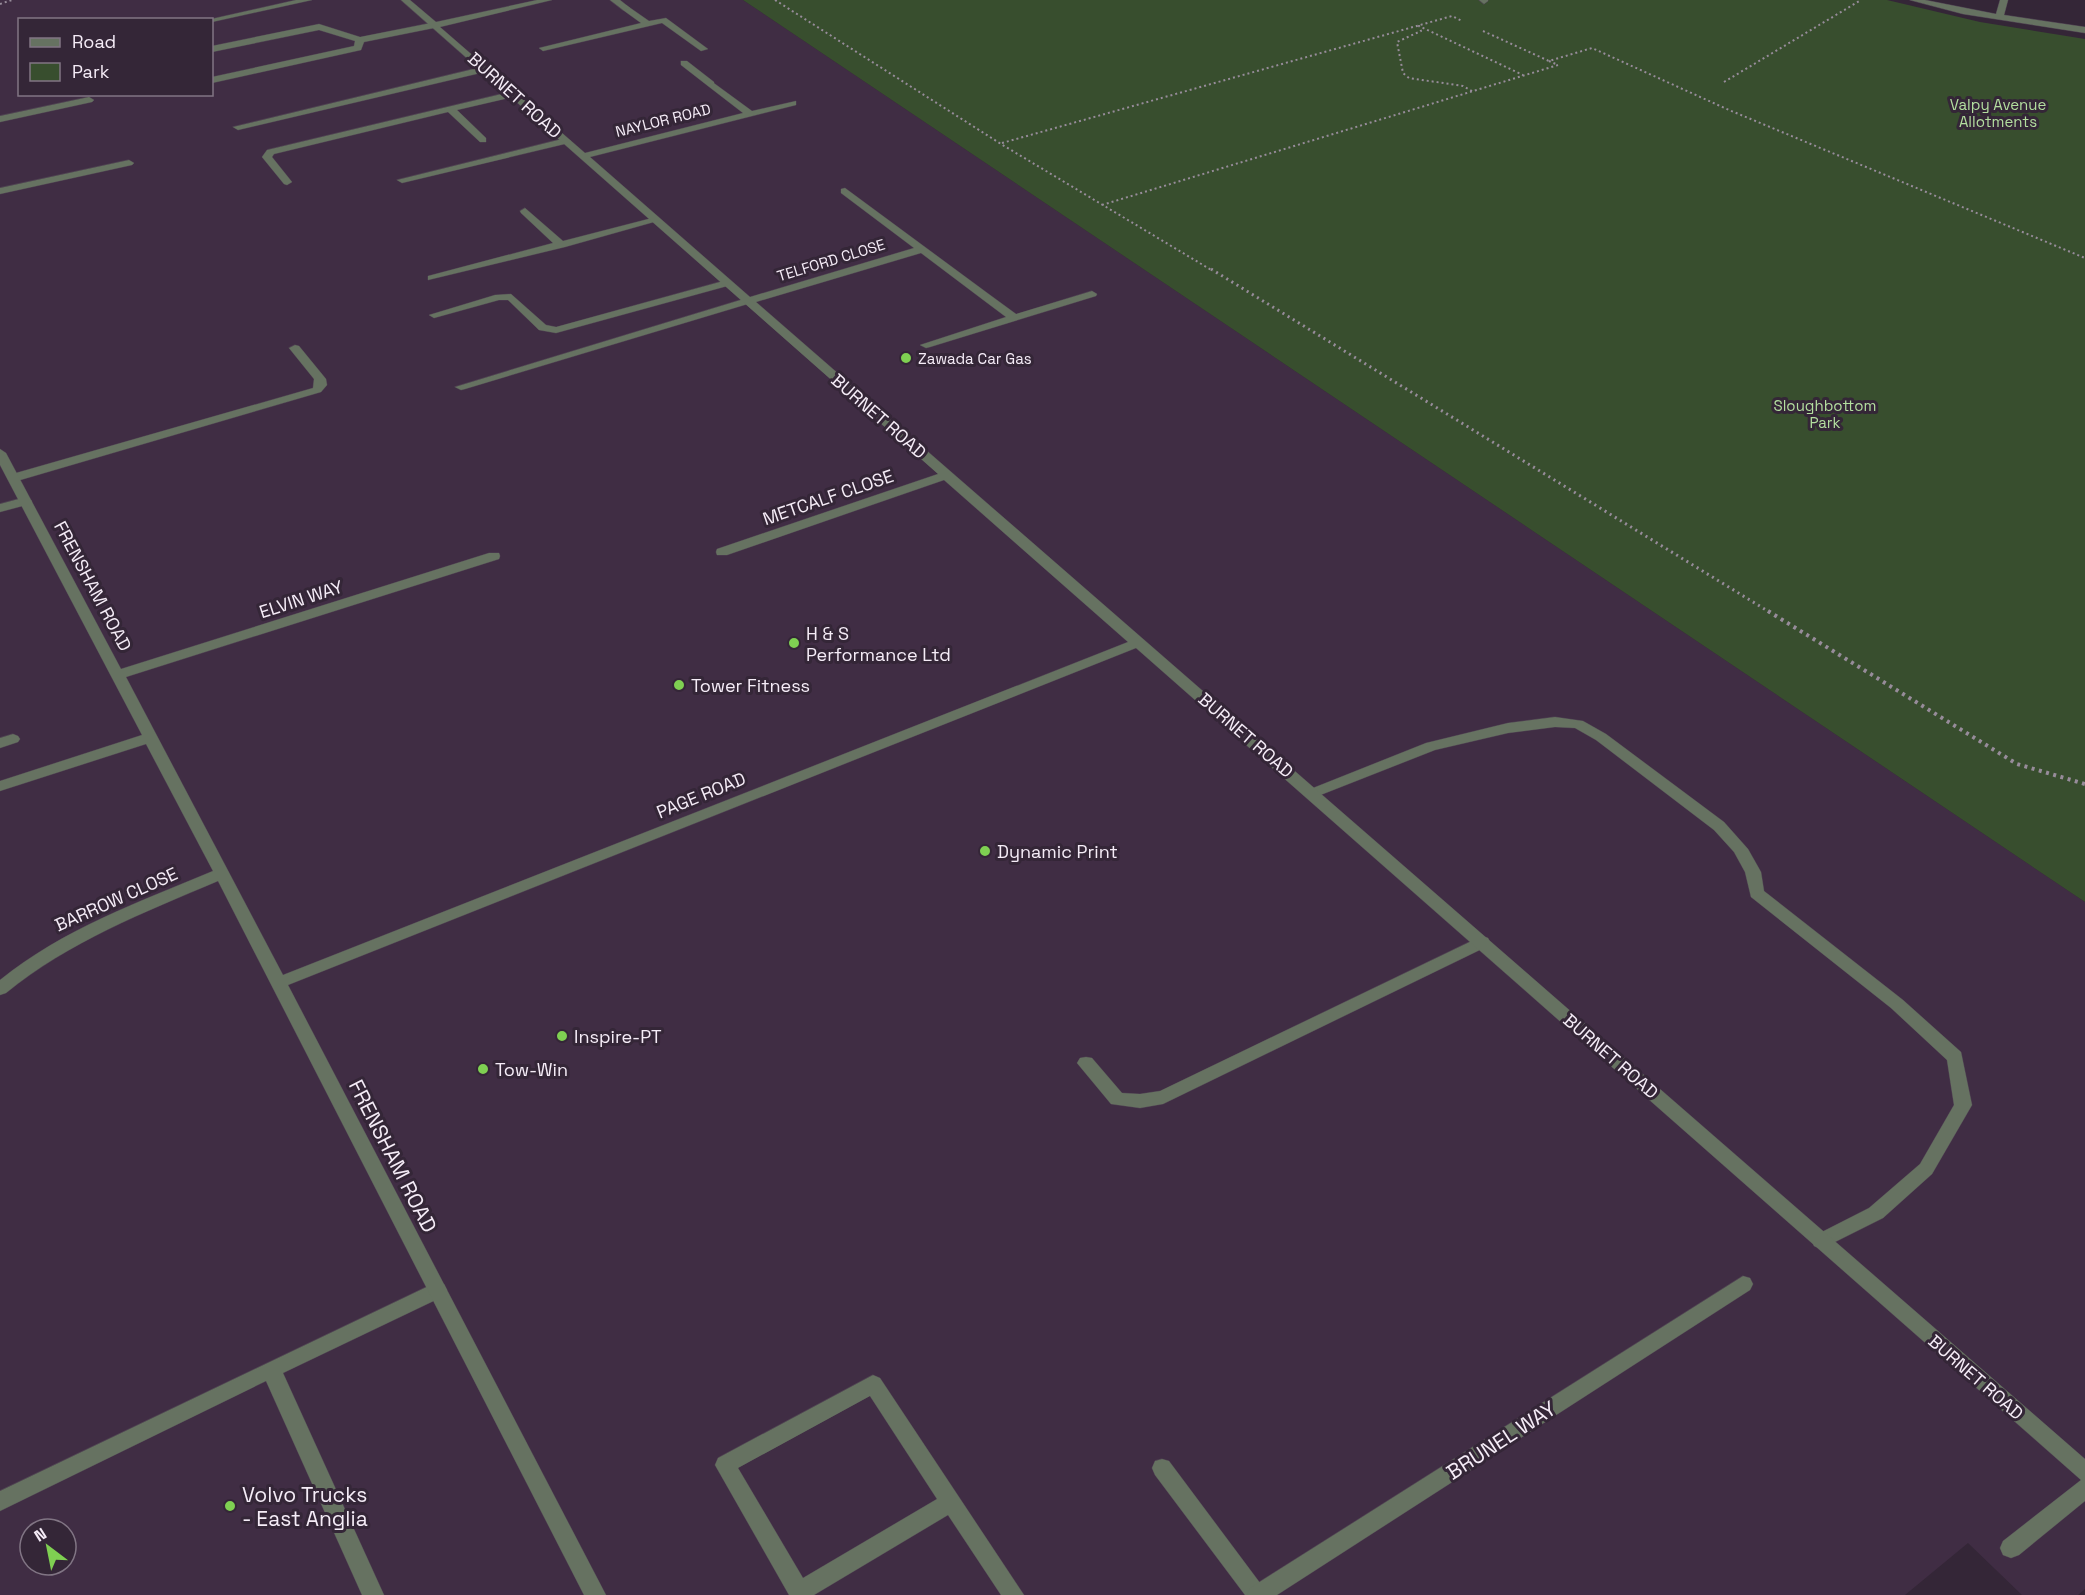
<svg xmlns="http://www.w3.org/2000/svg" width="2085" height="1595" viewBox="0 0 2085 1595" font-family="'Space Grotesk',sans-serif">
  <rect width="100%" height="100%" fill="#342637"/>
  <path fill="#402d44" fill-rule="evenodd" d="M 0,0 L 743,0 L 2085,902 L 2085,1589 L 2078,1595 L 2022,1595 L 1968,1543 L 1905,1595 L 0,1595 ZM 20,20 L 212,20 L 212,94 L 20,94 ZM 30,1529 L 66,1529 L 66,1565 L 30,1565 Z"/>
  <path fill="#384e2e" d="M 743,0 L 1887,0 L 1980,22 L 2085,39 L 2085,902 Z"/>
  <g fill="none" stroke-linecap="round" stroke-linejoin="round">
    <defs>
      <path id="lane" d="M 296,0 L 312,0 L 212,22 L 212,20 L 207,20 Z
        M 1479,0 L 1488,0 L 1488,1 L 1484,4 Z
        M 626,5 L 649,21 L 666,18 L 708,49 L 701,51 L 662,23 L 543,51 L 539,48 L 641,23 L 623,10 L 623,6 Z
        M 436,22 L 439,23 L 439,27 L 364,42 L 361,50 L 212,83 L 212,77 L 354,46 L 355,41 L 319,30 L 212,52 L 212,46 L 319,24 L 360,37 Z
        M 681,61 L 687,61 L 714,82 L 714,86 L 708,86 L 681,65 Z
        M 486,66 L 490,69 L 489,71 L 238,130 L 233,127 Z
        M 514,91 L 519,94 L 517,96 L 457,110 L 486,138 L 486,142 L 480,142 L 448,112 L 274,154 L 272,157 L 292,182 L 287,185 L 284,184 L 262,157 L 267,150 Z
        M 89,97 L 94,100 L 92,102 L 0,122 L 0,116 Z
        M 566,138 L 571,141 L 569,143 L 402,183 L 397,180 Z
        M 129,160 L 134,163 L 132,165 L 0,194 L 0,188 Z
        M 525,208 L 563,241 L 656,217 L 661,220 L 565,247 L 428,280 L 428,276 L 553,243 L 521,213 L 520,211 Z
        M 727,280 L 732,283 L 731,285 L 556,333 L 539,330 L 508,300 L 499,300 L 434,318 L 429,315 L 495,295 L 511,294 L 546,325 L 556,327 Z
        M 1092,291 L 1097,294 L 1096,296 L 930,347 L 926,348 L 920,345 L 1006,317 L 982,299 L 982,295 L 990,295 L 1016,314 Z
        M 747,298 L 751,299 L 751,303 L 465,389 L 461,390 L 455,387 Z
        M 295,345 L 299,346 L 326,379 L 327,385 L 321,392 L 17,481 L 13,482 L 7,478 L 9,475 L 313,388 L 314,379 L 289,348 Z
        M 26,497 L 32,501 L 30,504 L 0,512 L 0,504 Z
        M 1555,717 L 1583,721 L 1606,734 L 1724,822 L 1748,849 L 1761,872 L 1764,891 L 1903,1000 L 1961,1052 L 1972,1105 L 1932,1174 L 1883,1218 L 1821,1249 L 1814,1246 L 1812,1241 L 1814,1236 L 1869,1208 L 1920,1164 L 1954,1105 L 1947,1060 L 1891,1008 L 1751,897 L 1745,872 L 1734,852 L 1714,830 L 1596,740 L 1575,728 L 1555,727 L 1508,733 L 1435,750 L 1318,796 L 1313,798 L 1306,793 L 1308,790 L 1426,743 L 1508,723 Z
        M 13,734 L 18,736 L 20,739 L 18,742 L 0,748 L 0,738 Z
        M 1482,936 L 1488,938 L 1490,942 L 1488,946 L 1163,1104 L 1140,1108 L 1111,1104 L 1077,1063 L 1080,1058 L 1086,1057 L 1092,1058 L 1122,1093 L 1140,1094 L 1160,1091 Z
        M 437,1282 L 444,1284 L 447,1290 L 444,1296 L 283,1373 L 384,1595 L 362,1595 L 266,1381 L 0,1511 L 0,1491 Z
        M 873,1375 L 880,1378 L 1024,1595 L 1001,1595 L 948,1515 L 814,1595 L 789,1595 L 715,1465 L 718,1458 ZM 870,1396 L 937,1499 L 803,1578 L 738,1468 Z
        M 1162,1459 L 1169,1461 L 1269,1595 L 1245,1595 L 1155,1475 L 1152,1468 L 1155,1461 Z"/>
      <path id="street" d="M 401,0 L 410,0 L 436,22 L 537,0 L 552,0 L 440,27 L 585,153 L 743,113 L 708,86 L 708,82 L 711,81 L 752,111 L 796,101 L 796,105 L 590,157 L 750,297 L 914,248 L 841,193 L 841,189 L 845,188 L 990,295 L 990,299 L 982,299 L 921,253 L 756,302 L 2085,1459 L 2085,1501 L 2019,1555 L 2011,1558 L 2003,1555 L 2000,1548 L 2003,1541 L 2081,1480 L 1136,648 L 288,985 L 606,1595 L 584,1595 L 218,881 C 143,913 70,941 6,993 L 0,995 L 0,980 C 63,929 139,902 213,871 L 146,744 L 0,791 L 0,781 L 142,735 L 0,465 L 0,449 L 6,453 L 121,669 L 489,553 L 499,553 L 500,556 L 499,559 L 126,677 L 283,975 L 1128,642 L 944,480 L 727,555 L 717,555 L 716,552 L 717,549 L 938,474 Z
        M 610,0 L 620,0 L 630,8 L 623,10 Z
        M 1910,0 L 1925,0 L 1996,14 L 2000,0 L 2008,0 L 2004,15 L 2085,27 L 2085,33 L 1963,14 Z
        M 1743,1276 L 1750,1278 L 1753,1284 L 1750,1290 L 1277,1595 L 1247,1595 L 1250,1588 Z"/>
    </defs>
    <use href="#lane" stroke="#4f4252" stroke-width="1"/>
    <use href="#street" stroke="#4f4252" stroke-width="1"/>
    <path stroke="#978c9a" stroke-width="2" stroke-dasharray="2 3" stroke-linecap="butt" d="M 775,0 L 1001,144 L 1213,271
      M 0,4 L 12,0
      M 1483,31 L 1549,61 L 1592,48 L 1729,110 L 2085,258
      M 1724,82 L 1861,0
      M 1472,91 L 1463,86 L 1409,78 L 1403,73 L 1397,42 L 1421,31 L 1419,26 L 1523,75
      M 1002,143 L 1452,16 L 1462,21
      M 1102,205 L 1558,65 L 1549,61"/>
    <path stroke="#978c9a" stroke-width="3" stroke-dasharray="2 4" stroke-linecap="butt" d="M 1211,269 L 1771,613"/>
    <path stroke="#978c9a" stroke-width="4" stroke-dasharray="3 4.5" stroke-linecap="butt" d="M 1768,611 L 2017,764 L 2085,784"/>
    <use href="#lane" fill="#667261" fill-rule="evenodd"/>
    <use href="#street" fill="#667261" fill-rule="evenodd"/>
  </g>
  <g fill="#7fd052" stroke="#342637" stroke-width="2">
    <circle cx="906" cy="358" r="6"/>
    <circle cx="794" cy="643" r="6"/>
    <circle cx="679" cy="685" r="6"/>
    <circle cx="985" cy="851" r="6"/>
    <circle cx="562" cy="1036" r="6"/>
    <circle cx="483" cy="1069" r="6"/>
    <circle cx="230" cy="1506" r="6"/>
  </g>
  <g text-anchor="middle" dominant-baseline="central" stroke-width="6" stroke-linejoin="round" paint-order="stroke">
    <g font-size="15" fill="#b3de9f" stroke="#342637">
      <text x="1998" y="104">Valpy Avenue<tspan x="1998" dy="17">Allotments</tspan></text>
      <text x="1825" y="405">Sloughbottom<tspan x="1825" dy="17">Park</tspan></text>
    </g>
    <g font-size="15" fill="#f5ecf7" stroke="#342637">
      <text transform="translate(663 120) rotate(-14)">NAYLOR ROAD</text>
      <text transform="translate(831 260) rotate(-17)">TELFORD CLOSE</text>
    </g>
    <g font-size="15" fill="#f5ecf7" stroke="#342637" text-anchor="start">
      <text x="918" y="358">Zawada Car Gas</text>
    </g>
    <g font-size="18" fill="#f5ecf7" stroke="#342637">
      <text transform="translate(515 95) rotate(42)">BURNET ROAD</text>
      <text transform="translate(879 416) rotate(41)">BURNET ROAD</text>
      <text transform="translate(828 497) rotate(-19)">METCALF CLOSE</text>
      <text transform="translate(93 586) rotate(62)">FRENSHAM ROAD</text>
      <text transform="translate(301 599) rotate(-18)">ELVIN WAY</text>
      <text transform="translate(1246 735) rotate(41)">BURNET ROAD</text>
      <text transform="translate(701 795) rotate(-22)">PAGE ROAD</text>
      <text transform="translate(116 899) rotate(-24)">BARROW CLOSE</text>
      <text transform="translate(1611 1056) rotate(41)">BURNET ROAD</text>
      <text transform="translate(1976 1377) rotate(41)">BURNET ROAD</text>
    </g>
    <g font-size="18" fill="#f5ecf7" stroke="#342637" text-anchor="start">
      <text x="806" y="633">H &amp; S<tspan x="806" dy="21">Performance Ltd</tspan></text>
      <text x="691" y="685">Tower Fitness</text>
      <text x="997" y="851">Dynamic Print</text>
      <text x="574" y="1036">Inspire-PT</text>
      <text x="495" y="1069">Tow-Win</text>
    </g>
    <g font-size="21" fill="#f5ecf7" stroke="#342637">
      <text transform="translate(393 1156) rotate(63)">FRENSHAM ROAD</text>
      <text transform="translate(1501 1440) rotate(-33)">BRUNEL WAY</text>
    </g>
    <g font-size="21" fill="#f5ecf7" stroke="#342637" text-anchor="start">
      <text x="242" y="1494">Volvo Trucks<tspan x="242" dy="24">- East Anglia</tspan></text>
    </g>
  </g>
  <rect x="18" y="18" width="195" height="78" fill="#342637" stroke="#817584" stroke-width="1.5"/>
  <rect x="30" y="38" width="30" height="9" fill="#667261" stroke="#817584" stroke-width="1.5"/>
  <text x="72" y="48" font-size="18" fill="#f5ecf7">Road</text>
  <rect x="30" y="63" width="30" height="18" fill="#384e2e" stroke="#817584" stroke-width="1.5"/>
  <text x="72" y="78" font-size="18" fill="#f5ecf7">Park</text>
  <g transform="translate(48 1547) rotate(328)"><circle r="28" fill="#342637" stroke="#817584" stroke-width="1.5"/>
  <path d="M0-4.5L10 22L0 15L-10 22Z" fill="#7fd052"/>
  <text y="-9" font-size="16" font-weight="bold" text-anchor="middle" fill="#f5ecf7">N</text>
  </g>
</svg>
